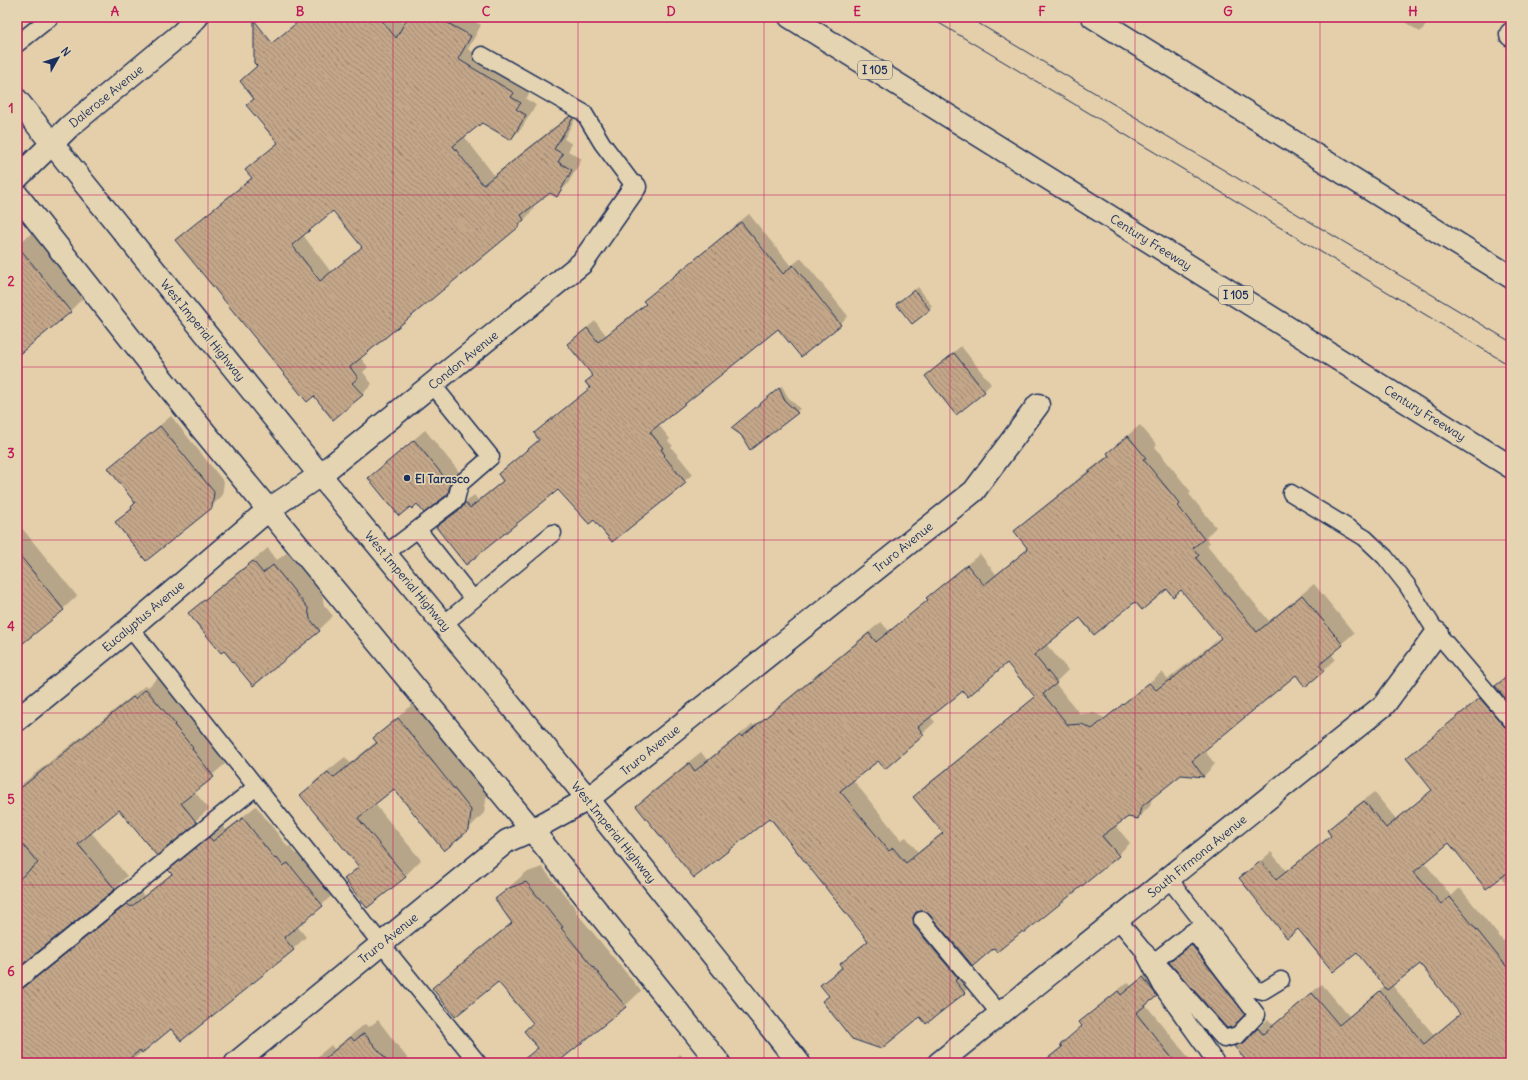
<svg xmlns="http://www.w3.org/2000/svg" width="1528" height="1080" viewBox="0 0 1528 1080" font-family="Delius,sans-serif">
  <defs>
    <pattern id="building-back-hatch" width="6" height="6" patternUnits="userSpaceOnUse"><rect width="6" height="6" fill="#c4a789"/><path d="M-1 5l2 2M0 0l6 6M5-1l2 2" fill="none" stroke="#9e8873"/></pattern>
  </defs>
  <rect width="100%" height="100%" fill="#e4cfaa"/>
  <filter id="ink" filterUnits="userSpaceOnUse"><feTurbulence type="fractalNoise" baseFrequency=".025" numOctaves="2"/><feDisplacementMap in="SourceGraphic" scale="8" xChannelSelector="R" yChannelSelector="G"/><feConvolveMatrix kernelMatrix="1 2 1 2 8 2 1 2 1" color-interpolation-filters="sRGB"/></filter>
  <g filter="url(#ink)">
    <path fill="#0003" fill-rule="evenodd" d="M 303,17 L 398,17 L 404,25 L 409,17 L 466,17 L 481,25 L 468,49 L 523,82 L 521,86 L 530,92 L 526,99 L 536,105 L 521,129 L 511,139 L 482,121 L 464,136 L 494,175 L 581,106 L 582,107 L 564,139 L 572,144 L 568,151 L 582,159 L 567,185 L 557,195 L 550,192 L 532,206 L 534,209 L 519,226 L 360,357 L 368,367 L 363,372 L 372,384 L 362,395 L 314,395 L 177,240 L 252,177 L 246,170 L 278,142 L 248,105 L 255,98 L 241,81 L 258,65 L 253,60 ZM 334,209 L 363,246 L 331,272 L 303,235 Z
      M 1397,17 L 1433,17 L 1420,32 Z
      M 749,214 L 791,266 L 801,258 L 848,316 L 840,324 L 779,327 L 658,424 L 670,439 L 668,441 L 673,446 L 671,447 L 693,474 L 613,541 L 595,518 L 559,489 L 437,527 L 474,495 L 478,500 L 504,480 L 499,474 L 540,439 L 543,426 L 591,387 L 586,382 L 593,375 L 568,344 L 595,321 L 606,335 L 646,303 L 653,294 Z
      M 32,233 L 84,297 L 70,311 L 17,354 L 17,245 Z
      M 918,287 L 932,306 L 929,309 L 901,301 Z
      M 961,346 L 991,384 L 984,391 L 926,376 Z
      M 782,386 L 788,397 L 800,409 L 750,449 L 735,425 Z
      M 171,416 L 224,482 L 222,496 L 211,507 L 117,522 L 136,503 L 109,468 Z
      M 1140,425 L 1157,445 L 1155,447 L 1191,492 L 1189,494 L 1216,527 L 1206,537 L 1210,543 L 1207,545 L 1269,621 L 1314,584 L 1354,633 L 1331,653 L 1335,659 L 1323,671 L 1296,674 L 1204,750 L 1215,764 L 1204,776 L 1180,774 L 1152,797 L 1150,806 L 1138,818 L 1128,816 L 1115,825 L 1130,843 L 1118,855 L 1023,929 L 994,947 L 925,911 L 976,980 L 964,992 L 920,1015 L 824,1001 L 830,995 L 822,985 L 842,966 L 841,964 L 853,953 L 868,940 L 771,817 L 637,806 L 649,794 L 701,752 L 707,760 L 753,724 L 754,726 L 881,622 L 889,631 L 929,599 L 940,586 L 980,554 L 996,574 L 1029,548 L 1015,531 L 1027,520 L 1109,454 L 1120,442 ZM 1167,588 L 1181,589 L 1221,637 L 1168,679 L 1162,672 L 1105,718 L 1094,713 L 1080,714 L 1055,683 L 1068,670 L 1046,644 L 1081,616 L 1135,601 ZM 1007,662 L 1036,696 L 926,785 L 915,797 L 943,832 L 918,852 L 906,837 L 901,840 L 853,780 L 879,760 L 885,767 L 935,722 L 930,716 L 963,689 Z
      M 425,430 L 460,473 L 458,483 L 449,491 L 452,479 L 450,479 L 447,494 L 417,503 L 369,478 Z
      M 17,522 L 77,596 L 63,609 L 17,647 Z
      M 268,548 L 277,560 L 288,552 L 322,594 L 324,605 L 333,616 L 319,630 L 224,649 L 190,613 L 204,599 Z
      M 1511,671 L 1511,703 L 1496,685 Z
      M 159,677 L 226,763 L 194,791 L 209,809 L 157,854 L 120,808 L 91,832 L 127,876 L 115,888 L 22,964 L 20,969 L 31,978 L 37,976 L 140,892 L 144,896 L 172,873 L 170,870 L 182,858 L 222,826 L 226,830 L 256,806 L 288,847 L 290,846 L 296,854 L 301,851 L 335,893 L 297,926 L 306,937 L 293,949 L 171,1028 L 129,1063 L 17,1063 L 17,788 L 146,685 L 148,687 Z
      M 1490,690 L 1511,714 L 1511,890 L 1500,877 L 1449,842 L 1424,862 L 1451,896 L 1460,888 L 1503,941 L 1511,934 L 1511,1063 L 1237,1063 L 1244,1057 L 1235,1046 L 1244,1037 L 1254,1033 L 1268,1019 L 1273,1025 L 1322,984 L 1349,1016 L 1385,986 L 1357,951 L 1298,928 L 1241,878 L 1271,852 L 1286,871 L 1331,835 L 1328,831 L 1337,821 L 1374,792 L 1396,819 L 1433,789 L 1408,758 ZM 1420,963 L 1461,1013 L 1434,1035 L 1392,985 Z
      M 414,703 L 487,794 L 484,813 L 468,829 L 394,787 L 374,803 L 421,860 L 405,876 L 345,879 L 359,865 L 302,795 L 317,779 L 345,757 L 350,763 L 377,741 L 374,738 Z
      M 542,867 L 577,910 L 576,912 L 641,991 L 625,1006 L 556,1063 L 534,1063 L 529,1057 L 538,1047 L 525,1031 L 533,1022 L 498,980 L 434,988 L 449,973 L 512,922 L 496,899 L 525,873 Z
      M 1199,938 L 1251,1007 L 1232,1026 L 1170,962 Z
      M 1153,968 L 1165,986 L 1145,1004 L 1193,1063 L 1041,1063 L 1062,1046 L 1061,1045 L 1083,1025 L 1080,1022 L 1090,1013 L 1128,982 L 1131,986 Z
      M 378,1020 L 411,1063 L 310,1063 L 331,1045 L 334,1049 L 365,1024 L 369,1027 Z
      M 680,1054 L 688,1063 L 669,1063 Z"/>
    <path fill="url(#building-back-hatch)" stroke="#1b2f5e" fill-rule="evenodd" d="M 304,17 L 379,17 L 396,38 L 408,17 L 437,17 L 471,36 L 458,59 L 514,93 L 511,97 L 521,103 L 516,109 L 526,115 L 511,140 L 482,123 L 453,146 L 483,185 L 570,116 L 573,118 L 554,149 L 563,154 L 558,162 L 572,170 L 557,197 L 550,193 L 521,215 L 524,220 L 519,224 L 520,226 L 350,367 L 358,378 L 352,383 L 363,395 L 333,420 L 314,396 L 307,402 L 175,240 L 252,178 L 245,170 L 278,143 L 246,105 L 254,99 L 240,81 L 257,66 L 254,63 L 254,20 L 272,43 ZM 333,211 L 362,247 L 320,281 L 292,245 Z
      M 741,222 L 783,274 L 793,265 L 841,325 L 801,357 L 778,329 L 650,432 L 663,448 L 661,449 L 665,455 L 664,456 L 686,483 L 612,542 L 594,520 L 589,524 L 558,490 L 466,565 L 436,527 L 462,508 L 465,502 L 470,508 L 503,481 L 498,474 L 539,440 L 534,433 L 590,388 L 585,382 L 593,376 L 567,344 L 587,328 L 598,342 L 646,304 L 643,301 Z
      M 17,245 L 71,312 L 17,356 Z
      M 914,290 L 930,310 L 912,324 L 896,304 Z
      M 954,353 L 985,392 L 956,415 L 925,376 Z
      M 779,388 L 785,401 L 798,413 L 750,450 L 741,435 L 731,428 Z
      M 160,426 L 214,492 L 212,508 L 146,561 L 115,522 L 132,509 L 131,507 L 135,503 L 108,468 Z
      M 1128,436 L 1146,458 L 1143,459 L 1180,504 L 1178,506 L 1204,539 L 1193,548 L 1199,555 L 1196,558 L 1257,632 L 1302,595 L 1343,645 L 1319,665 L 1324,671 L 1305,687 L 1296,675 L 1192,761 L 1204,777 L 1181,775 L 1141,807 L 1138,819 L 1128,817 L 1102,836 L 1119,856 L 1024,933 L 1023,931 L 997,952 L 994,948 L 973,966 L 929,914 L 921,911 L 916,912 L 913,917 L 914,926 L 958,978 L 955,981 L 965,993 L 926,1024 L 920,1017 L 881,1049 L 852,1039 L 822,1001 L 829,996 L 820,985 L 842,968 L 840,964 L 868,941 L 770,818 L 694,878 L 636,806 L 689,763 L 695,771 L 740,735 L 742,737 L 869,633 L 876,642 L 928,600 L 926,598 L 967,565 L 984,585 L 1028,549 L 1014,531 L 1109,456 L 1107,453 ZM 1167,589 L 1173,597 L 1181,590 L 1221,638 L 1170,681 L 1169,680 L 1156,690 L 1149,683 L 1092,729 L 1082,724 L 1068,725 L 1043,694 L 1057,683 L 1034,655 L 1080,618 L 1094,635 L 1135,602 L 1142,610 ZM 1007,663 L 1035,697 L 913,797 L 943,833 L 906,863 L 893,848 L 889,851 L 840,791 L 878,761 L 885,769 L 924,735 L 918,727 L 963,691 L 968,697 Z
      M 414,440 L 450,484 L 448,494 L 424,513 L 417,504 L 412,509 L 410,507 L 399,516 L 368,478 Z
      M 17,552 L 64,610 L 17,648 Z
      M 253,561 L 263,573 L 273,565 L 308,608 L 310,619 L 320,631 L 253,686 L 224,651 L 221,653 L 188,613 Z
      M 1511,674 L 1511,705 L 1495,686 Z
      M 146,689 L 175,724 L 174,725 L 193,748 L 192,749 L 214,777 L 181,803 L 197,823 L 157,856 L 119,810 L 78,844 L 115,889 L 17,969 L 17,881 L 38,863 L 17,838 L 17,791 L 133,697 L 135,699 Z
      M 1480,698 L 1504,726 L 1511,729 L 1511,870 L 1486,889 L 1449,843 L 1414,872 L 1441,904 L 1450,897 L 1511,972 L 1511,1063 L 1248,1063 L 1234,1046 L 1245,1042 L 1258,1028 L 1263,1034 L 1312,993 L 1339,1025 L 1380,991 L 1424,1044 L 1460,1014 L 1420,964 L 1387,990 L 1357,953 L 1333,972 L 1298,929 L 1287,938 L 1239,878 L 1261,861 L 1276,880 L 1331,836 L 1327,830 L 1364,801 L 1386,828 L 1432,790 L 1406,758 Z
      M 398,718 L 471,810 L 469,830 L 444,851 L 394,789 L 358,818 L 406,877 L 367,908 L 344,879 L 359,867 L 300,795 L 328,772 L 333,778 L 377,743 L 373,738 Z
      M 243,818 L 275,859 L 277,858 L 283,866 L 288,863 L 323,906 L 284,938 L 294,950 L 181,1041 L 171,1029 L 142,1053 L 140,1050 L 124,1063 L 17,1063 L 17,990 L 23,988 L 127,904 L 131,907 L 172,874 L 168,870 L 209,837 L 213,841 Z
      M 526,882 L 563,927 L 561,928 L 626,1007 L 557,1063 L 519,1063 L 538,1048 L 524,1031 L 533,1023 L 498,982 L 455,1017 L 432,988 L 512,923 L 495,899 L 509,888 Z
      M 1191,944 L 1245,1014 L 1233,1027 L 1227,1028 L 1169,962 Z
      M 1143,977 L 1157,996 L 1136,1013 L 1176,1063 L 1042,1063 L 1062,1047 L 1060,1045 L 1082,1026 L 1079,1022 L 1118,991 L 1121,995 Z
      M 364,1033 L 389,1063 L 319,1063 L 351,1037 L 354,1041 Z"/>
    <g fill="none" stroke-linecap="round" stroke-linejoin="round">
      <defs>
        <path id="service" d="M 17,44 L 51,17
          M 482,55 L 584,113 L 602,143 L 635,187
          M 1291,493 L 1365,538 L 1385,557 L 1407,585 L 1437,633 L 1511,720
          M 418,530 L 473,599
          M 385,554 L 456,500 L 460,484 L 491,457 L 432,384
          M 444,624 L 553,533
          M 130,628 L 362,920 L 478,1063
          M 1169,879 L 1255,989 L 1263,991 L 1281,980
          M 922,920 L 1001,1015
          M 1118,920 L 1142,949 L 1162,987 L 1215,1061 L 1212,1063
          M 1142,949 C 1172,976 1196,1009 1224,1039 L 1238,1035 L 1257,1015 L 1193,931 L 1155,961
          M 17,981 L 256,787"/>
        <path id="minor" d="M 1511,35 L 1511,34
          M 17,178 L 70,126 L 182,33 L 197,17
          M 17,720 L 130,628 L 268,510 L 320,475 L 582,263 L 635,187
          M 236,1063 L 507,841 L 532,830 L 588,799 L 974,491 L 1038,405
          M 939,1063 L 1384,705 L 1437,633"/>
        <path id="primary" d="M 17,100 L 320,475 L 588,799 L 799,1063
          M 17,195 L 197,423 L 532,830 L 719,1063"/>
        <path id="motorway" d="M 790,17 L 1511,467
          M 1093,17 L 1511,277"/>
      </defs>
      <use href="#service" stroke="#1b2f5e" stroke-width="19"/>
      <use href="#minor" stroke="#1b2f5e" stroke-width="25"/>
      <use href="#primary" stroke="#1b2f5e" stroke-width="25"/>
      <use href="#motorway" stroke="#1b2f5e" stroke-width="25"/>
      <use href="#service" stroke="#e5d4b1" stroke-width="16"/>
      <use href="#minor" stroke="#e5d4b1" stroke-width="22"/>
      <use href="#primary" stroke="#e5d4b1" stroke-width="22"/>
      <use href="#motorway" stroke="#e5d4b1" stroke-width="22"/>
      <path stroke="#1b2f5e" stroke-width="1" d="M 929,17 L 1511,366
        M 968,17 L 1511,342"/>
    </g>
  </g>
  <path fill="none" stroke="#c2185b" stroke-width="1" stroke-opacity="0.55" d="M 208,17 L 208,1063M 393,17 L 393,1063M 578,17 L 578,1063M 764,17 L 764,1063M 950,17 L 950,1063M 1135,17 L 1135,1063M 1320,17 L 1320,1063M 17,195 L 1511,195M 17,367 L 1511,367M 17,540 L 1511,540M 17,713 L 1511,713M 17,885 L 1511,885"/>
  <circle fill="#1b2f5e" stroke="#e5d4b1" stroke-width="1.5" cx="407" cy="478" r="4"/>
  <g text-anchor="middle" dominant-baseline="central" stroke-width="3.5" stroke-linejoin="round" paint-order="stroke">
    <g fill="#e5d4b1" stroke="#586077" stroke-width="1">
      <rect x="858" y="61" width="34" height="18" rx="3"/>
      <rect x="1219" y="286" width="34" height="18" rx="3"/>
    </g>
    <g font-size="11" font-weight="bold" fill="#1b2f5e">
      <text x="875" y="70">I 105</text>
      <text x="1236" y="295">I 105</text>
    </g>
    <g font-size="12" fill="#1b2f5e" stroke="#e5d4b1">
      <text transform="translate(106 96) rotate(-39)">Dalerose Avenue</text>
      <text transform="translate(1151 242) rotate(32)">Century Freeway</text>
      <text transform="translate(203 330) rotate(51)">West Imperial Highway</text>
      <text transform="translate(463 360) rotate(-39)">Condon Avenue</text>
      <text transform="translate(1425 413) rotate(32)">Century Freeway</text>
      <text transform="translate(903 547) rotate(-39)">Truro Avenue</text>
      <text transform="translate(408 581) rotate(50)">West Imperial Highway</text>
      <text transform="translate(143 616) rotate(-40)">Eucalyptus Avenue</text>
      <text transform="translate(650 750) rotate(-39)">Truro Avenue</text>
      <text transform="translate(614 832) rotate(51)">West Imperial Highway</text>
      <text transform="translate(1197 856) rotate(-39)">South Firmona Avenue</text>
      <text transform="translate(388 938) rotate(-39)">Truro Avenue</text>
    </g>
    <g font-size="12" font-weight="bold" fill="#1b2f5e" stroke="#e5d4b1" text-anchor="start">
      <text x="415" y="478">El Tarasco</text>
    </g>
  </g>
  <rect width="1528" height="1080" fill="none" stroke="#e5d4b1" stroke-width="44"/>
  <g transform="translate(58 58) rotate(51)" stroke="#e5d4b1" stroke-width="3" paint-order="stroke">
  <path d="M0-3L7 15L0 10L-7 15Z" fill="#1b2f5e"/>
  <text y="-6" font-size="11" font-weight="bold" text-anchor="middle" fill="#1b2f5e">N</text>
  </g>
  <rect x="22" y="22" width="1484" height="1036" fill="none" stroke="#c2185b" stroke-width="1.5"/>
  <g font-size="13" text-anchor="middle" font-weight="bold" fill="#c2185b">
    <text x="115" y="16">A</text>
    <text x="300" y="16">B</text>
    <text x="486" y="16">C</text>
    <text x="671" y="16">D</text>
    <text x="857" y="16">E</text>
    <text x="1042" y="16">F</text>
    <text x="1228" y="16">G</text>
    <text x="1413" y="16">H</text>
    <text x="11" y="113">1</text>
    <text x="11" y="286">2</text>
    <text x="11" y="458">3</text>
    <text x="11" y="631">4</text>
    <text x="11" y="804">5</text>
    <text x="11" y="976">6</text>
  </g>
</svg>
